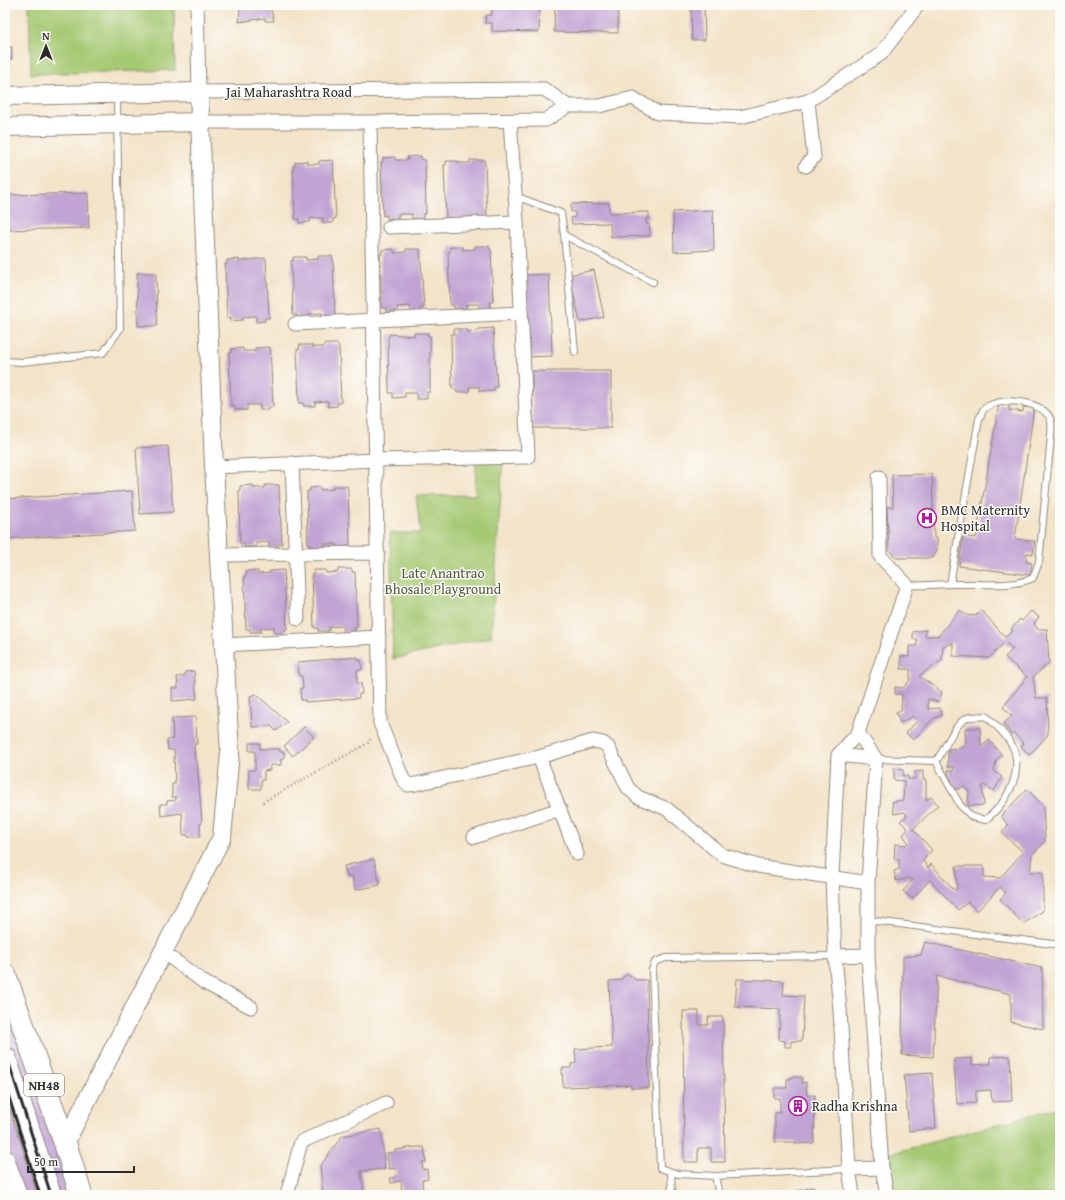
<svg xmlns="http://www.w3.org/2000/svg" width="1065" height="1200" viewBox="0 0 1065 1200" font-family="'Gentium Book Plus',serif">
  <rect width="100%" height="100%" fill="#fdfcf7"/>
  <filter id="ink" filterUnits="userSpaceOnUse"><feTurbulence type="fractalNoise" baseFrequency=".025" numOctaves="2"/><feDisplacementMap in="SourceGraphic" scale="8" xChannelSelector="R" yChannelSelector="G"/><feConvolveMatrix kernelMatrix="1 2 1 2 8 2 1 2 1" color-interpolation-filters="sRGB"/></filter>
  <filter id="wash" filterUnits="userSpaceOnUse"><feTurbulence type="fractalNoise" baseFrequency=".012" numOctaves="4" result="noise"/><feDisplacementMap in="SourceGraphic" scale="16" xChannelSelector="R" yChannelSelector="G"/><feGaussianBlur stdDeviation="0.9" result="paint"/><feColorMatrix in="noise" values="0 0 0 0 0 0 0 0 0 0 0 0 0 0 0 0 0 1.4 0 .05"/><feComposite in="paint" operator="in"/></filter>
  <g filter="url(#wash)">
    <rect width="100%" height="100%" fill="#f3e3c8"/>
    <path fill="#a6c973" stroke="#687a4f" d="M 29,5 L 174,5 L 175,70 L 31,74 Z
      M 503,461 L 491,637 L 393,659 L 390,533 L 421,533 L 416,496 L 475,495 L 476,462 Z
      M 1060,1107 L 1060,1195 L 893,1195 L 889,1154 Z"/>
    <g id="blocks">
      <path fill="#c1a4d4" d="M 244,5 L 270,6 L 274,21 L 265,21 L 265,18 L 239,22 L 240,9 L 244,8 Z
        M 492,5 L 540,5 L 539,32 L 492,31 L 492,23 L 485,23 L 486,15 L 492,15 Z
        M 555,5 L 618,5 L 618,33 L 554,32 Z
        M 691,5 L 704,5 L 705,40 L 692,40 Z
        M 5,47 L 12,47 L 12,59 L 5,59 Z
        M 421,156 L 422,160 L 425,160 L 426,214 L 423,214 L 423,219 L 412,219 L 412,214 L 398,214 L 398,218 L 387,219 L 387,215 L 383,216 L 381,162 L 383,162 L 383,158 L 395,157 L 395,160 L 408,160 L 407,157 Z
        M 333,160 L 336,218 L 333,219 L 333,223 L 323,223 L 323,218 L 310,218 L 310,222 L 299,223 L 299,219 L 295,219 L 293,166 L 295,166 L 295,162 L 307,161 L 307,164 L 319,164 L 319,161 Z
        M 470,160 L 484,160 L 485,163 L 487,219 L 446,219 L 444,165 L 446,165 L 446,161 L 458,161 L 458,163 L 470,163 Z
        M 88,193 L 89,228 L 5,230 L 5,195 Z
        M 609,203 L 609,213 L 649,212 L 649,219 L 646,219 L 646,224 L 649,224 L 650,236 L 611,237 L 610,223 L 572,224 L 571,218 L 575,217 L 575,212 L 571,212 L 571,204 Z
        M 713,210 L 714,250 L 674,252 L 673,212 Z
        M 475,246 L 489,246 L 489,249 L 491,249 L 493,302 L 490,302 L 490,309 L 479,309 L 479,304 L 466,304 L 466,308 L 454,309 L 454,305 L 450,305 L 448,252 L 450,252 L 450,247 L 463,247 L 463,250 L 475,249 Z
        M 394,249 L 394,253 L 406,252 L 406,249 L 420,249 L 424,308 L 420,308 L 420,312 L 411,312 L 410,306 L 397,307 L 398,311 L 386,311 L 386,308 L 382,308 L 380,254 L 382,254 L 382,250 Z
        M 318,256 L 332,256 L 333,259 L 335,315 L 332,315 L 332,319 L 322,319 L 322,313 L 309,314 L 309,318 L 297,318 L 297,315 L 293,315 L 291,261 L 293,261 L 293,257 L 306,257 L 306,260 L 318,259 Z
        M 266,258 L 269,318 L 265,318 L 265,321 L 256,322 L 256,316 L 243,317 L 243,320 L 231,321 L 231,317 L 227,318 L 225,264 L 227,264 L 227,260 L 239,259 L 239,261 Z
        M 594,270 L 604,317 L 580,322 L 569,275 Z
        M 137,273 L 156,273 L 157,326 L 138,326 Z
        M 549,274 L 552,356 L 528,357 L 525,275 Z
        M 493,328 L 497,387 L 494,387 L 494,391 L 479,391 L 480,387 L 469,387 L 469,392 L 456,392 L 456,389 L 452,389 L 451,334 L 454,334 L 454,329 L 467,329 L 467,332 L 479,331 L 479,329 Z
        M 414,333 L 428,333 L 428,336 L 430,336 L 430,392 L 427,392 L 427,399 L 417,399 L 416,393 L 405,393 L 405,397 L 393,398 L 393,393 L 389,393 L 388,338 L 390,334 L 414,336 Z
        M 324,344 L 338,344 L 339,347 L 341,403 L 337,403 L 337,406 L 328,407 L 328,401 L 315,402 L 315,406 L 304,406 L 303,403 L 299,403 L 297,349 L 300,349 L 299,345 L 312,345 L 312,347 L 324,347 Z
        M 270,347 L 273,407 L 269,407 L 269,410 L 260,410 L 260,405 L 247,405 L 247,410 L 235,410 L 235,406 L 231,406 L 229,353 L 231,353 L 231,349 L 243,348 L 243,351 L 256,351 L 255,348 Z
        M 532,371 L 611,371 L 611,428 L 533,428 Z
        M 999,404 L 1009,405 L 1009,410 L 1023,412 L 1023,407 L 1034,408 L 1015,539 L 1035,541 L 1033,554 L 1027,553 L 1026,562 L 1032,563 L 1030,575 L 959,566 L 963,536 L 976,538 Z
        M 168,446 L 173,512 L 140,514 L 136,448 Z
        M 932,474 L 934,538 L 937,538 L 937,550 L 933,558 L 896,558 L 889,550 L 887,507 L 893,507 L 892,475 Z
        M 253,485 L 253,488 L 265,488 L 265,485 L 279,485 L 282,544 L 278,544 L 278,547 L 269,548 L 269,542 L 256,543 L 256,547 L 245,547 L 244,544 L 240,544 L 239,490 L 240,490 L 240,486 Z
        M 333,486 L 347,486 L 348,489 L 350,545 L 346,546 L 346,549 L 337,549 L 337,544 L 324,544 L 324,548 L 312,548 L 312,545 L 308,545 L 307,491 L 310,491 L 310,488 L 320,487 L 320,490 L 333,489 Z
        M 132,491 L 135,531 L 5,539 L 5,499 Z
        M 338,569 L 352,569 L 352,572 L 355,572 L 357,628 L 354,628 L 354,632 L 343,632 L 342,626 L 329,627 L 329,631 L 318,631 L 318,628 L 314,628 L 312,574 L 314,574 L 314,570 L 326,570 L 326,573 L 338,572 Z
        M 284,570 L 287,630 L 284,630 L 284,633 L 274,633 L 274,627 L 261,628 L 261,632 L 250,632 L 250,629 L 246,629 L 244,576 L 246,576 L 246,571 L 258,571 L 258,574 L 270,573 L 270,571 Z
        M 960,610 L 966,615 L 975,616 L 981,610 L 1005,637 L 1013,631 L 1011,629 L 1020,619 L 1022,621 L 1031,611 L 1039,617 L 1034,623 L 1037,629 L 1047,629 L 1049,663 L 1033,677 L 1036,698 L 1047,698 L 1048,735 L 1029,755 L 1021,746 L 1024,744 L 1014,733 L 1012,735 L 1003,724 L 1012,716 L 1003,707 L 1027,677 L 1005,657 L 1013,649 L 1005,642 L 989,658 L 953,656 L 953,643 L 943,646 L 942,660 L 919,676 L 942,692 L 939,702 L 928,699 L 928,709 L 940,708 L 942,715 L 934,718 L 913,740 L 906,733 L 917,721 L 913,716 L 900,723 L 896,713 L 901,711 L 902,694 L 895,694 L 895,687 L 903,688 L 910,680 L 910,669 L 901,669 L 901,656 L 909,657 L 909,646 L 917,646 L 917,639 L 913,639 L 913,632 L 926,630 L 925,636 L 938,636 Z
        M 358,657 L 358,661 L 361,660 L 362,670 L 357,670 L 357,683 L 361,683 L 362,694 L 359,694 L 359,698 L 305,702 L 305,700 L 301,700 L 300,688 L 303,688 L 302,676 L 299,676 L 298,662 Z
        M 194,671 L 197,699 L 172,701 L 172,688 L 178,688 L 177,677 L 185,676 L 185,672 Z
        M 256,694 L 287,722 L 276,731 L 271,726 L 252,727 L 250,696 Z
        M 196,717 L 197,744 L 194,744 L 195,761 L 197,761 L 202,823 L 200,824 L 200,837 L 188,837 L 188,835 L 183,835 L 182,813 L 161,816 L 160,804 L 167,804 L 167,801 L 176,800 L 176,797 L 172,797 L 172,784 L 175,784 L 174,750 L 168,750 L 167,740 L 173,739 L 172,718 Z
        M 304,727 L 314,737 L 293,756 L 284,746 Z
        M 965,728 L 980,728 L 981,747 L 989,740 L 1002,755 L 996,760 L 994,771 L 1002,777 L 994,791 L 984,785 L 982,787 L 984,805 L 968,806 L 969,791 L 963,786 L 960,789 L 952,789 L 951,779 L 949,779 L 948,770 L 954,770 L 954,767 L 948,767 L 948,749 L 960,748 L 966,744 Z
        M 249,743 L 260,743 L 260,749 L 280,749 L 280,752 L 284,752 L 284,759 L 281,759 L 281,765 L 270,765 L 270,770 L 264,771 L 264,780 L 261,780 L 261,789 L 249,789 L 249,770 L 255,770 L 255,751 L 249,751 Z
        M 894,769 L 903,770 L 903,776 L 908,776 L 908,779 L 915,779 L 915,772 L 923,771 L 923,779 L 926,780 L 926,800 L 931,797 L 938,805 L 913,829 L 932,850 L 923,861 L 928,868 L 931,864 L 954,890 L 957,889 L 956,866 L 984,866 L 984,877 L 1000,878 L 1023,852 L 1002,833 L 1008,825 L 1001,816 L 1027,789 L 1043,806 L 1045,841 L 1032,855 L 1030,872 L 1043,872 L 1043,911 L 1023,924 L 1000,899 L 1006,893 L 1000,887 L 977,911 L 968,902 L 958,910 L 930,880 L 912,899 L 903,891 L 913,880 L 910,878 L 896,881 L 894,871 L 899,869 L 899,859 L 894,859 L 895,844 L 906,845 L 908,842 L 903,835 L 908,829 L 900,821 L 907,816 L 905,812 L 894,814 L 892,802 L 903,800 L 904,781 L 894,780 Z
        M 374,859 L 380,885 L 355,890 L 352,876 L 347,877 L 344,866 Z
        M 925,942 L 1042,968 L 1043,1029 L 1011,1022 L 1011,994 L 937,976 L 933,1057 L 902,1055 L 903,957 L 921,955 Z
        M 628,974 L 633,977 L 635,980 L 647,980 L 649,1088 L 631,1088 L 631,1085 L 563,1087 L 562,1068 L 571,1068 L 571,1064 L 576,1063 L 575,1049 L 612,1047 L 609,981 L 621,980 L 623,977 Z
        M 737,979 L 784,981 L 783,995 L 804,996 L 802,1041 L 791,1041 L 791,1047 L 785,1047 L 785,1041 L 779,1040 L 780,1009 L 735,1007 Z
        M 5,990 L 74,1195 L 22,1195 L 5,1144 Z
        M 683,1011 L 699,1011 L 699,1025 L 708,1025 L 708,1017 L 723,1017 L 725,1162 L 711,1162 L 711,1148 L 698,1148 L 698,1162 L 684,1162 Z
        M 1010,1056 L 1012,1101 L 992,1102 L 991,1090 L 976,1091 L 976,1103 L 957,1104 L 954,1059 L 972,1058 L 972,1065 L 991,1064 L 990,1057 Z
        M 932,1073 L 936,1128 L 909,1131 L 904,1075 Z
        M 791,1077 L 802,1077 L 802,1083 L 806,1082 L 807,1095 L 815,1095 L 814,1143 L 796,1144 L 796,1142 L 775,1142 L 775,1113 L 780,1113 L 780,1098 L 774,1098 L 774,1088 L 787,1088 L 787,1079 L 791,1079 Z
        M 381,1129 L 385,1169 L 361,1171 L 364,1195 L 323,1195 L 320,1166 L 342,1136 Z
        M 416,1147 L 424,1147 L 426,1162 L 422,1162 L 423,1170 L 427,1169 L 428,1179 L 422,1180 L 423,1192 L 430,1191 L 431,1195 L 402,1195 L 401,1181 L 391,1183 L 390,1178 L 396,1177 L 395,1168 L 389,1169 L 387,1153 L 395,1152 L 395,1150 Z
        M 814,1187 L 816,1195 L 785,1195 L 785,1194 Z"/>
    </g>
  </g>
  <g filter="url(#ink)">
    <use href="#blocks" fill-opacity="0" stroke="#8f877a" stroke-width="1"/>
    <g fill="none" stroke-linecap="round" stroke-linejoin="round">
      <defs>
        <path id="lane" d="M 515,196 L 561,213 L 564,235 L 653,282
          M 564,235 L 575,352
          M 5,361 L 22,362 L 103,353 L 120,329 L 117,96
          M 907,585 C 923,586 937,584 953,584 C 977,583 1011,588 1033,578 L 1039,562 L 1051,436 C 1051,432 1052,425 1051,421 C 1046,400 996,395 983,410 C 982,413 981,416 979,419 L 950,584
          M 876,759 L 936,761 C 946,749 954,721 970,717 C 975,716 981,717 986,716 C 996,725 1012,740 1015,753 C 1021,779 1004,806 985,820 L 972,817 L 960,805 L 936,761
          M 868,920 L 1060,945
          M 835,956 L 666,958 L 655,962 L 652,970 L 660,1168 L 678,1174 L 715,1176 L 849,1169
          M 671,1172 L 672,1195
          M 715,1176 L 719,1195"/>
        <path id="street" d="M 197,5 L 199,92 L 544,89 L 568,106
          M 199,122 L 370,122 L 546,120 L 568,106 L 599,106 L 633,98 L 658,113 L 740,117 L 808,101 L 881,54 L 918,5
          M 370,122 L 380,723 L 403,779 L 408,785 L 416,784 L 539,757 L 593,741 L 603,743 L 608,747 L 628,788 L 638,797 L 667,809 L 722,855 L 758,866 L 868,883
          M 806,166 L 814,157 L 808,101
          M 389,227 L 517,222
          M 295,324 L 521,313
          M 292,463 L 298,619
          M 214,467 L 377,460 L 528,457 L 517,222 L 510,121
          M 219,555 L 378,553
          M 224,645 L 379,637
          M 858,733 L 876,759 L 868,883 L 868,955 L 882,1168 L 887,1195
          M 838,755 L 876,759
          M 539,757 L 577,854
          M 474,837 L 560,809
          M 163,952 L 205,983 L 251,1007
          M 835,956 L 868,955
          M 849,1169 L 882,1168
          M 287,1195 L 301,1142 L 386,1103
          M 853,1195 L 849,1169 L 840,1010 L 835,956 L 832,877 L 838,755 L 858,733 L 907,585 L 880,556 L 879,477"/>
        <path id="secondary" d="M 5,96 L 199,92 L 214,467 L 230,753 L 222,837 L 65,1143
          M 5,127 L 199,122
          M 5,1159 L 18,1195"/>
        <path id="highway" d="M 5,975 L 65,1143 L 81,1195
          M 5,1058 L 50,1195"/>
      </defs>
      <use href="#lane" stroke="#8f877a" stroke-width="8"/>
      <use href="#street" stroke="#8f877a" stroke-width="15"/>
      <use href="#secondary" stroke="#8f877a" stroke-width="20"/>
      <use href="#highway" stroke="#8f877a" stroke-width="24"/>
      <path stroke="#8f877a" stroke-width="2.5" stroke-dasharray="1 3" stroke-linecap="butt" d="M 263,802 L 368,743 L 372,737"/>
      <use href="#lane" stroke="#fff" stroke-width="6"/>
      <use href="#street" stroke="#fff" stroke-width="13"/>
      <use href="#secondary" stroke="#fff" stroke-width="18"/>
      <use href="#highway" stroke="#fff" stroke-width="22"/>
      <path stroke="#2b2b2b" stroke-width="3" d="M 5,1051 L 51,1195
        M 5,1085 L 40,1195"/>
    </g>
  </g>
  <defs>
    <symbol id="hospital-ring" viewBox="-11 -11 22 22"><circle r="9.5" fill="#fdfcf7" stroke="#b5179e" stroke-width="1.5"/><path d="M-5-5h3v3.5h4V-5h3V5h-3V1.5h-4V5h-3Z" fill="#b5179e"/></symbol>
    <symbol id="building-ring" viewBox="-11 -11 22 22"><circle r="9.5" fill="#fdfcf7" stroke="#b5179e" stroke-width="1.5"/><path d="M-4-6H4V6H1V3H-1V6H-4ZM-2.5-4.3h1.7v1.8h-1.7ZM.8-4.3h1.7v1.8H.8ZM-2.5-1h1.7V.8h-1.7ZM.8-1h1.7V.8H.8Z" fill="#b5179e"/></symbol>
  </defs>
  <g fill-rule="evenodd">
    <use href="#hospital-ring" x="916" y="507" width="22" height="22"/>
    <use href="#building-ring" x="787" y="1095" width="22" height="22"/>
  </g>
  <g text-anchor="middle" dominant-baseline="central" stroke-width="3" stroke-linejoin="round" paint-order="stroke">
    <rect fill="#fdfcf7" stroke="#6a6a68" stroke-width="1" x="24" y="1074" width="40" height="22" rx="3"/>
    <g font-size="13" font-weight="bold" fill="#2b2b2b">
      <text x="44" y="1085">NH48</text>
    </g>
    <g font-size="14" fill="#2b2b2b" stroke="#fdfcf7">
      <text x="289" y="92">Jai Maharashtra Road</text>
    </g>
    <g font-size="14" fill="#2b2b2b" stroke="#fdfcf7" text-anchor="start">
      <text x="941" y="510">BMC Maternity<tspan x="941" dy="16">Hospital</tspan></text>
      <text x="812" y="1106">Radha Krishna</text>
    </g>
    <g font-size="14" fill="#505a41" stroke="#fdfcf7">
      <text x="443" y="573">Late Anantrao<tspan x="443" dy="16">Bhosale Playground</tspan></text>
    </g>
  </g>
  <rect width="1065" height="1200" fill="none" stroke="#fdfcf7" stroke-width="20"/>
  <g transform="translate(46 46)" stroke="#fdfcf7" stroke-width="3" paint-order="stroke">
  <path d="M0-3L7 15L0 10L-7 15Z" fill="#2b2b2b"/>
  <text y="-6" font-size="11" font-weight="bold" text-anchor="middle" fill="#2b2b2b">N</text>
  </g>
  <path d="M28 1166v6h106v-6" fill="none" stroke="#2b2b2b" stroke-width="2"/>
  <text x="34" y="1166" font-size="12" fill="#2b2b2b" stroke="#fdfcf7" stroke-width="3" paint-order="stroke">50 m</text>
</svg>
